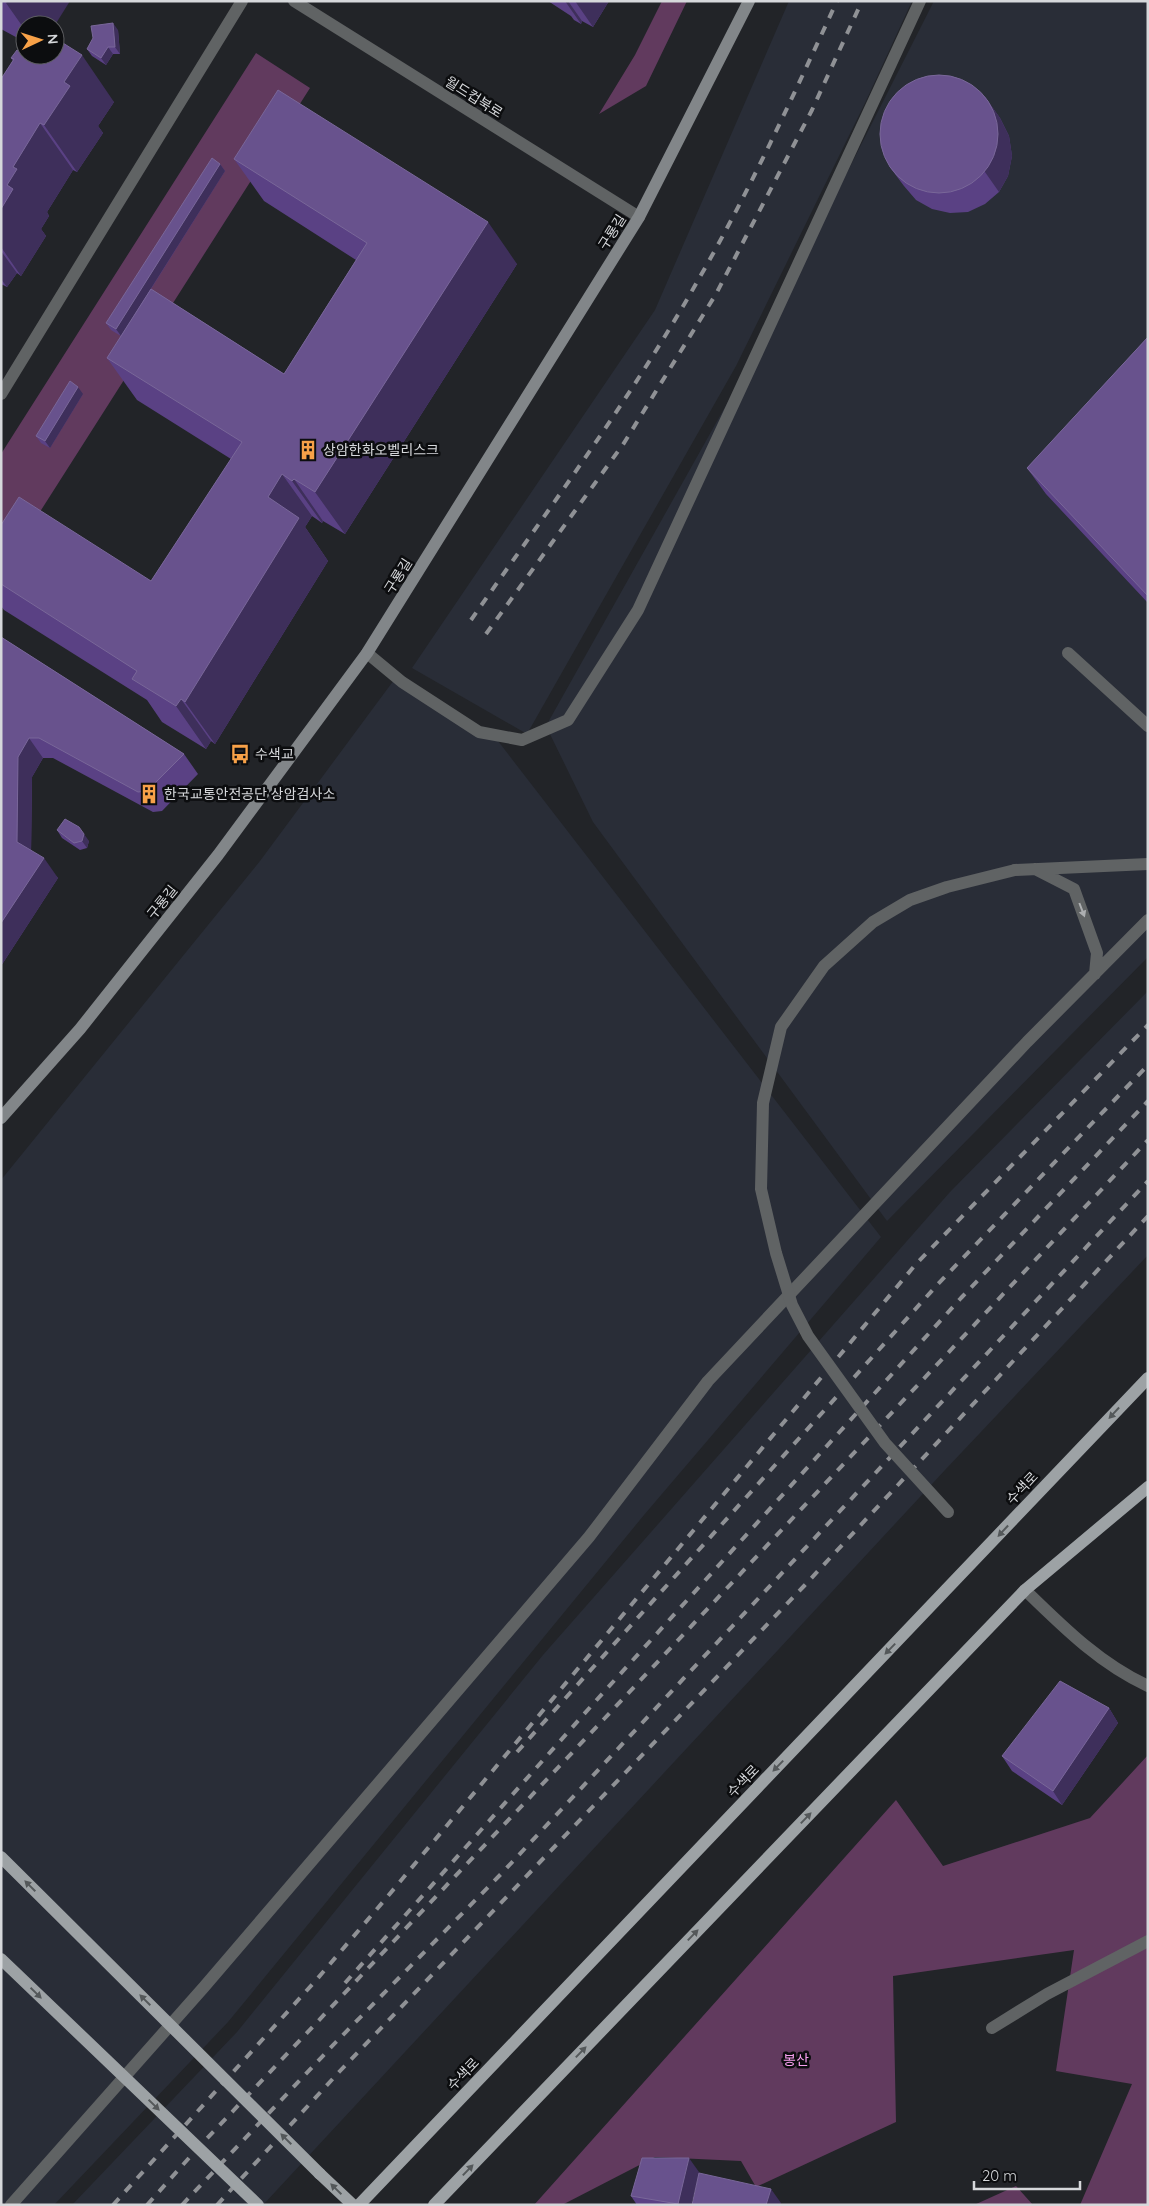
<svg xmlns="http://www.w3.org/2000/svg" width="1149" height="2206" viewBox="0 0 1149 2206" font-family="Quicksand,'Noto Sans KR',sans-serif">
  <rect width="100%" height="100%" fill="#222428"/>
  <path fill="#292d37" d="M 789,1 L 912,1 L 865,103 L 736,366 L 527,734 L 412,668 L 655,310 Z
    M 934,1 L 1148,1 L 1148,957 L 887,1221 L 593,822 L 546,726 L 757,350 Z
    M 394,680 L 491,732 L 881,1237 L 644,1515 L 228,2022 L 54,2205 L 1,2205 L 1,1180 L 260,861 Z
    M 1148,991 L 1148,1255 L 945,1470 L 263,2205 L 72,2205 L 237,2032 L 543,1655 L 950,1192 Z"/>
  <path fill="#613a5e" d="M 662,1 L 687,1 L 646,86 L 599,114 L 635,55 Z
    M 256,53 L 310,88 L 1,573 L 1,454 Z
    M 1148,1755 L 1148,2205 L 1080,2205 L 1132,2084 L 1056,2071 L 1074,1950 L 893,1976 L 896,2122 L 756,2187 L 741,2161 L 655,2157 L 562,2205 L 534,2205 L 896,1800 L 943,1866 L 1090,1818 Z
    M 1016,2186 L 1033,2205 L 974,2205 Z"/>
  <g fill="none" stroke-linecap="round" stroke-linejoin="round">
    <path stroke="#606364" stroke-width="12" d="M 1,394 L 242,1
      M 367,653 L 402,682 L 479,732 L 522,740 L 568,720 L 638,610 L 920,1
      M 1068,653 L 1148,726
      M 1035,869 L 1074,889 L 1097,953 L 1095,974
      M 1015,870 L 1148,864
      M 11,2205 L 204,1987 L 589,1537 L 708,1381 L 1027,1042 L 1148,920"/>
    <path stroke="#606364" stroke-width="12" d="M 294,1 L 639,217
      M 1025,1590 C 1063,1627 1100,1664 1148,1686
      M 992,2028 L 1047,1994 L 1148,1941"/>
    <path stroke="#828689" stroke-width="12" d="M 1,1118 L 80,1029 L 218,855 L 367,653 L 639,217 L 749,1"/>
    <path stroke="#9da2a5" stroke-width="12" d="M 320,2174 L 353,2205
      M 359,2205 L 1148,1378
      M 434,2205 L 1025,1590 L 1148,1487"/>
    <path stroke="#8f9195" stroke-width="4" stroke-dasharray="9 9" stroke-linecap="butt" d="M 471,620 C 550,507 633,396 701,275 C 752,186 794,94 837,1
      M 486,634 L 624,443 L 716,294 L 812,110 L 862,1
      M 517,1752 L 938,1284 L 1148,1065
      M 345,1983 L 593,1704 L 961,1298 L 1148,1101
      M 113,2205 L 318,1978 L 388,1896 L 916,1264 L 1148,1025
      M 147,2205 L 197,2149 L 604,1719 L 1148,1140
      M 182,2205 L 336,2042 L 502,1873 L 1148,1181
      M 217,2205 L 339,2072 L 804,1586 L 1148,1216"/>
    <path stroke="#606364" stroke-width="12" d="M 948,1512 L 885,1443 L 808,1336 L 792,1305 L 776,1253 L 761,1189 L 763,1103 L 781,1027 L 824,966 L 873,922 L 910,900 L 947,887 L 1015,870"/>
    <path stroke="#9da2a5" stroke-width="12" d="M 1,1857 L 320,2174
      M 1,1959 L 258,2205"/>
  </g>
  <path fill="#5a4184" d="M 1,1 L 70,1 L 25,25 L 25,55 L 114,102 L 98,126 L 103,133 L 77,172 L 73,170 L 47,212 L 49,216 L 41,229 L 46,236 L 21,276 L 17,273 L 7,287 L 1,284 L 1,79 L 13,61 L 11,58 L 20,51 L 25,42 L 1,29 Z
    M 548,1 L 609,1 L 593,27 L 582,21 L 581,24 L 574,20 L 571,16 Z
    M 118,30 L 120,54 L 113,54 L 106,65 L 92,56 L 87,49 Z
    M 985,97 L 1000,118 L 1009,136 L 1012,156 L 1008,176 L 999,192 L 985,204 L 968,212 L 950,213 L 932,209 L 916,200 L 904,186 L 889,166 Z
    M 234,159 L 517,264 L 345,534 L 323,521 L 322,523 L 312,516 L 305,527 L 328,561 L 215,744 L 211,741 L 206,749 L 162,722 L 147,700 L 4,610 L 1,606 L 1,525 L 151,581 L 231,459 L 137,400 L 107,358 L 121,336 L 111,330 L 106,323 L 220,164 L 225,171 L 151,289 L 284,374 L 356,260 L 264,201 Z
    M 1148,337 L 1148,603 L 1046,494 L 1027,468 Z
    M 83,394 L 50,448 L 41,443 L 36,436 Z
    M 1,637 L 184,754 L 198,774 L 162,811 L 153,812 L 53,758 L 43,758 L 32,777 L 31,850 L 58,878 L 1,966 Z
    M 57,830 L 89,841 L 87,848 L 80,850 L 62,838 Z
    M 1109,1708 L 1118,1723 L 1062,1805 L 1012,1771 L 1002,1756 Z
    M 699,2172 L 691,2205 L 637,2205 L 631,2196 Z"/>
  <path fill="#3e2f5b" d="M 8,1 L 70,1 L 55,25 L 25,25 L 25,30 L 6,3 Z
    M 565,1 L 568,1 L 582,21 L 581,24 Z
    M 575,1 L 609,1 L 593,27 Z
    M 113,23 L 118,30 L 120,54 L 115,47 Z
    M 108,47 L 113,54 L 106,65 L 101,58 Z
    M 82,55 L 114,102 L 98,126 L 103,133 L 77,172 L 44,125 L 64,82 Z
    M 985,97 L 1000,118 L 1009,136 L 1012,156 L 1008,176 L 999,192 L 985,172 Z
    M 40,123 L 73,170 L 47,212 L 49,216 L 41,229 L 46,236 L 21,276 L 1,247 L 1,209 L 7,185 L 13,167 Z
    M 220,164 L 225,171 L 121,336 L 116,329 Z
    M 488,222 L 517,264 L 345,534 L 315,492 Z
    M 1,251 L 17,273 L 7,287 L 1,279 Z
    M 78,387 L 83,394 L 50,448 L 45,441 Z
    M 282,474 L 312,516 L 305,527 L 328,561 L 215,744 L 185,702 L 268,497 Z
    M 294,479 L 323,521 L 322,523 L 292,481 Z
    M 181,699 L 211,741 L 206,749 L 176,706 Z
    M 29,738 L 43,758 L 32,777 L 31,862 L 17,842 L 18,757 Z
    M 84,834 L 89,841 L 87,848 L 82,841 Z
    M 44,858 L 58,878 L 1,966 L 1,923 Z
    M 1109,1708 L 1118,1723 L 1062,1805 L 1053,1791 Z
    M 689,2158 L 699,2172 L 691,2205 L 679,2205 L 678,2204 Z
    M 771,2189 L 781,2203 L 780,2205 L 766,2205 Z"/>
  <path fill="#68528d" stroke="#796799" d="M 113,23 L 115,47 L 108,47 L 101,58 L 87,49 L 93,38 L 91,26 Z
    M 55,38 L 82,55 L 64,82 L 70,86 L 44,125 L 40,123 L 13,167 L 17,169 L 7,185 L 13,189 L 1,209 L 1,79 L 14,59 L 11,58 L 17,50 L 20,51 L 25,42 L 25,55 L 55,55 Z
    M880 134a59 59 0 1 1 118 0a59 59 0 1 1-118 0Z
    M 278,90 L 488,222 L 315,492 L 294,479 L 292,481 L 282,474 L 268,497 L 299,518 L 185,702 L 181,699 L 176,706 L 132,679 L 137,671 L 1,584 L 1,525 L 19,497 L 151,581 L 242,442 L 107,358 L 151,289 L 284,374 L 367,243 L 234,159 Z
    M 212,158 L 220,164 L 116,329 L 106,323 Z
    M 1148,337 L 1148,596 L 1027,468 Z
    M 70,381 L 78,387 L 45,441 L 36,436 Z
    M 1,637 L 184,754 L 147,791 L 138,792 L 39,738 L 29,738 L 18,757 L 17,842 L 44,858 L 1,923 Z
    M 65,819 L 79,827 L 84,834 L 82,841 L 74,843 L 57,830 Z
    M 1060,1681 L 1109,1708 L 1053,1791 L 1002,1756 Z
    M 642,2158 L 689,2158 L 678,2204 L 631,2196 Z
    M 699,2173 L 771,2189 L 766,2205 L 692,2205 Z"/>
  <defs><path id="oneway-solid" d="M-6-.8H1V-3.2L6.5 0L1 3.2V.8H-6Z" transform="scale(1.25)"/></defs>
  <use fill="#adafb1" href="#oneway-solid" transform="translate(1082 910) rotate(69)"/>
  <g fill="#54585a">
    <use href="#oneway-solid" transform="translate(1114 1413) rotate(133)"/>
    <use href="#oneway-solid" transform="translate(1003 1531) rotate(133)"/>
    <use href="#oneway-solid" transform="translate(890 1649) rotate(134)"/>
    <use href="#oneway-solid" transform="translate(778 1766) rotate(134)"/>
    <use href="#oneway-solid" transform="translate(806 1818) rotate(-46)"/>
    <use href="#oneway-solid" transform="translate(30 1886) rotate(-135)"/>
    <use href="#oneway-solid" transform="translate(693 1935) rotate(-46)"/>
    <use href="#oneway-solid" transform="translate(36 1993) rotate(44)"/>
    <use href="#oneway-solid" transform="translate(145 2000) rotate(-135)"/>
    <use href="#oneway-solid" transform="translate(581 2052) rotate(-46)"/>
    <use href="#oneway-solid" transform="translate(154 2105) rotate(44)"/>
    <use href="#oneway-solid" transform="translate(286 2139) rotate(-135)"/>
    <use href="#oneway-solid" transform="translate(468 2170) rotate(-46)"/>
    <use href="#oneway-solid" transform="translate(336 2189) rotate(-136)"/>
  </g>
  <defs>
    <symbol id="building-bare" viewBox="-9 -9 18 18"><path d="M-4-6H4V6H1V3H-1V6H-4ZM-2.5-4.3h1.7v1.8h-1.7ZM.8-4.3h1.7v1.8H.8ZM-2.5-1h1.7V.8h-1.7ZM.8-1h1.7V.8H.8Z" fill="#f7a148" stroke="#0c0d0f" stroke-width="2.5" paint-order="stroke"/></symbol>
    <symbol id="bus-bare" viewBox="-9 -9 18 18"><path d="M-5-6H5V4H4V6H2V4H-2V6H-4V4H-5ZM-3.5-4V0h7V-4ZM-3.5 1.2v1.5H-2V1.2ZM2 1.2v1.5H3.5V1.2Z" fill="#f7a148" stroke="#0c0d0f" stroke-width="2.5" paint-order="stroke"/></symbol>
  </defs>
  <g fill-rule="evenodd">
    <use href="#building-bare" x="294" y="436" width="28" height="28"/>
    <use href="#bus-bare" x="226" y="740" width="28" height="28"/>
    <use href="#building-bare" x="135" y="780" width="28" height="28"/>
  </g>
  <g text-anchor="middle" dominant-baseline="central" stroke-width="5" stroke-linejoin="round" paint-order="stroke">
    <g font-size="14" fill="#d6d8db" stroke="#0c0d0f">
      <text transform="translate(474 97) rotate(32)">월드컵북로</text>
      <text transform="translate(612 232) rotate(-58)">구룡길</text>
      <text transform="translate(398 576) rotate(-58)">구룡길</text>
      <text transform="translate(162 902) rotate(-51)">구룡길</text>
      <text transform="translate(1022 1488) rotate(-47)">수색로</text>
      <text transform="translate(743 1781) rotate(-46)">수색로</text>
      <text transform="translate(463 2074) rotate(-46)">수색로</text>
    </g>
    <g font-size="14" fill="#d6d8db" stroke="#0c0d0f" text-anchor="start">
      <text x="323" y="450">상암한화오벨리스크</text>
      <text x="255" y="754">수색교</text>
      <text x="164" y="794">한국교통안전공단 상암검사소</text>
    </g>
    <g font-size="14" fill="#f79fef" stroke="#0c0d0f">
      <text x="796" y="2060">봉산</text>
    </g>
  </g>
  <rect width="1149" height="2206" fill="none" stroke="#d6d8db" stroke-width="5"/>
  <g transform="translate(40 40) rotate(86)"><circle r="24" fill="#0c0d0f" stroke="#5d5e61"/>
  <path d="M0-4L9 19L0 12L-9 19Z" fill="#f7a148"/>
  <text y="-8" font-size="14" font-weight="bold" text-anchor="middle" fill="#d6d8db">N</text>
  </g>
  <path d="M974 2181v8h106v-8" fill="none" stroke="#d6d8db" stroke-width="2.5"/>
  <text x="982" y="2181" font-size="15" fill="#d6d8db" stroke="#0c0d0f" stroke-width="4" paint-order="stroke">20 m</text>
</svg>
